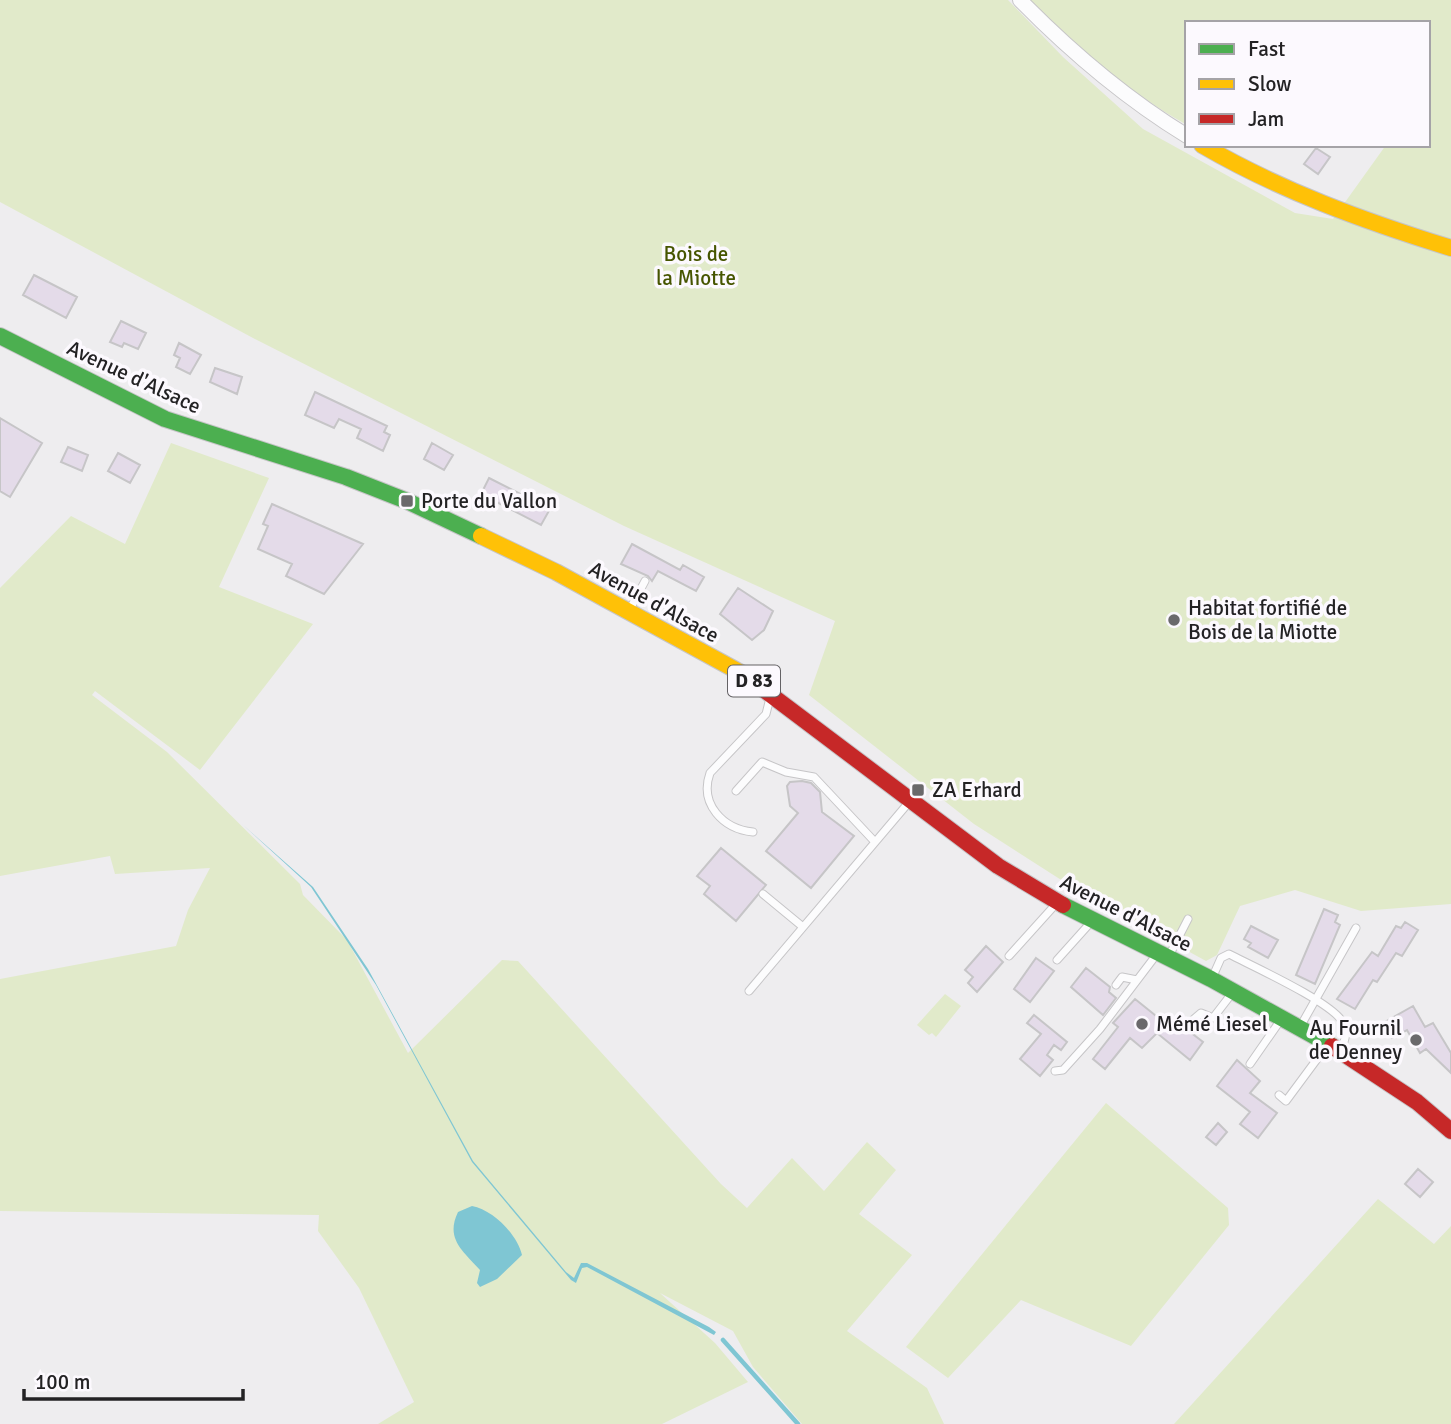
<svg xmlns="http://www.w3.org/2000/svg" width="1451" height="1424" viewBox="0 0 1451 1424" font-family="Signika,sans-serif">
  <rect width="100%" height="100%" fill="#eeedef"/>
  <path fill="#e1eaca" d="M 0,0 L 1008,0 L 1063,57 L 1143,129 L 1295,213 L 1333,219 L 1386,145 L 1428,145 L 1428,23 L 1187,23 L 1187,125 C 1127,91 1078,49 1030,0 L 1451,0 L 1451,904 L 1361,911 L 1295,890 L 1240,906 L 1217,955 L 1206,961 L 1080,892 L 974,824 L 809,695 L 835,621 L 624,526 L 253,338 L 0,202 Z
    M 171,443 L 269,478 L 219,587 L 313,624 L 200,770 L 95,691 L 92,695 L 167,752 L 300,884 L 303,895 L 347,940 L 408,1053 L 502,960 L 518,961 L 721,1184 L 747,1208 L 792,1158 L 824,1191 L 867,1142 L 896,1170 L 859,1214 L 912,1255 L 847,1331 L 927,1388 L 944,1424 L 802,1424 L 753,1367 L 733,1331 L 660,1293 L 715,1343 L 748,1382 L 662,1424 L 378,1424 L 414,1402 L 359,1288 L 318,1231 L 319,1215 L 0,1211 L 0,979 L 176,946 L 188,910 L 210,868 L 115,874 L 110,856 L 0,876 L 0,588 L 71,516 L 125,544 Z
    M 945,994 L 961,1006 L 936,1037 L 932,1033 L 929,1035 L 917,1025 Z
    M 1106,1103 L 1228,1208 L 1229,1225 L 1131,1346 L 1021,1300 L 948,1378 L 906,1347 Z
    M 1378,1199 L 1434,1244 L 1451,1226 L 1451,1424 L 1174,1424 Z"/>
  <path fill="#7fc6d3" d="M 242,824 L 313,887 L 368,969 L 473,1161 L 566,1272 L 574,1278 L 581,1263 L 587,1263 L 709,1327 L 716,1332 L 714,1335 L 587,1267 L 582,1268 L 576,1283 L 571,1280 L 472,1162 L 376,985 L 311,887 Z
    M 472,1206 C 493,1210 517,1234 522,1255 L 497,1279 L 480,1287 L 477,1283 L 480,1270 C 463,1251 445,1239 458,1212 Z"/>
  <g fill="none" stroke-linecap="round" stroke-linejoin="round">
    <path stroke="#7fc6d3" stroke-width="4.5" d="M 723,1340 L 798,1424"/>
  </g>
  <path fill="#e4dbe9" stroke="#c6c5c7" stroke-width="2" d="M 1316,148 L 1330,157 L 1318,174 L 1304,164 Z
    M 34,275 L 77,297 L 66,318 L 23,295 Z
    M 121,321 L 146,333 L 138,349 L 124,343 L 122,347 L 110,342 Z
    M 179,343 L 201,355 L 190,374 L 176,367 L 180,358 L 174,355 Z
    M 215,368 L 242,377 L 237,394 L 210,382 Z
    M 315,392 L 387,426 L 384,432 L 390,435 L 383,451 L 357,438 L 361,429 L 339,419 L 334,428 L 305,415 Z
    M 0,418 L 42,443 L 10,497 L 0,491 Z
    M 432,443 L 453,455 L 444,470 L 424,459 Z
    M 68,447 L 88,455 L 82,471 L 61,462 Z
    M 118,453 L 140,465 L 130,483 L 108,471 Z
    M 489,478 L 550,509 L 541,525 L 481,494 Z
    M 272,504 L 363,544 L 324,594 L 286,576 L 292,564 L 258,549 L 268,526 L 263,524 Z
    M 632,544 L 680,570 L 683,565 L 704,577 L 696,591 L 658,571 L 652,581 L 648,576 L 621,564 Z
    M 738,588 L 773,611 L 764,630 L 752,640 L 720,614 Z
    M 802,781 L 811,783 L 820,792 L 822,812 L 854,836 L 811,888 L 766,851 L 798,813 L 790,806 L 787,786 L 790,782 Z
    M 721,848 L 766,885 L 736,921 L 704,894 L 710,886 L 697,876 Z
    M 1324,909 L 1338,915 L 1335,922 L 1340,925 L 1315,984 L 1296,975 Z
    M 1405,922 L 1418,930 L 1402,956 L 1396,953 L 1377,982 L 1373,980 L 1355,1009 L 1337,999 L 1372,952 L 1378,956 L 1396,926 L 1401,928 Z
    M 1251,926 L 1278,940 L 1268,958 L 1248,947 L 1251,943 L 1244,939 Z
    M 986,946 L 1003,962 L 977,992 L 968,983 L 973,977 L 965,970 Z
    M 1036,958 L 1054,971 L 1030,1002 L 1014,989 Z
    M 1086,968 L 1110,987 L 1109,992 L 1116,998 L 1103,1015 L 1071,987 Z
    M 1135,999 L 1176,1032 L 1181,1025 L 1203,1042 L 1190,1060 L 1157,1033 L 1142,1048 L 1130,1038 L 1105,1069 L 1093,1059 L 1118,1027 L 1113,1023 Z
    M 1413,1006 L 1425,1027 L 1433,1023 L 1451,1053 L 1451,1073 L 1426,1049 L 1420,1053 L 1407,1030 L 1392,1038 L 1383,1023 Z
    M 1034,1015 L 1067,1042 L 1061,1050 L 1054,1045 L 1047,1055 L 1053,1060 L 1040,1076 L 1020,1059 L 1041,1034 L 1027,1023 Z
    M 1237,1060 L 1260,1081 L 1250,1093 L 1277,1113 L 1258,1138 L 1240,1124 L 1250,1112 L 1217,1086 Z
    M 1218,1123 L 1227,1132 L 1216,1145 L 1206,1137 Z
    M 1418,1169 L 1433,1182 L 1420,1197 L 1405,1184 Z"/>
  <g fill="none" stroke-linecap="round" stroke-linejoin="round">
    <defs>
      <path id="lane" d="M 629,611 L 645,581
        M 736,791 L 762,762 L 786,772 L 814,777 L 875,842
        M 753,832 C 723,829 699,804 710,773 L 766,714 L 770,698
        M 763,894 L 803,927
        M 1170,954 L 1188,919
        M 1009,956 L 1055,905
        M 1057,960 L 1092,921
        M 1213,976 L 1221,958 L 1229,954 C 1252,966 1334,1003 1343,1023 C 1348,1033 1345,1040 1341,1050
        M 1116,985 L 1122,977 L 1137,980
        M 749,991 L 910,801
        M 1188,1024 L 1201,1013 L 1213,1018 L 1233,992
        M 1300,1027 L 1356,928
        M 1250,1064 L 1280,1021
        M 1055,1071 L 1063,1070 L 1100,1029 L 1157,954
        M 1279,1095 L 1286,1101 L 1326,1047"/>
      <path id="street" d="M 1020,0 C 1071,52 1125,98 1187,136"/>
      <path id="fast" d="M 0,336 L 165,419 L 346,477 L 407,501 L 481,536
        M 1063,905 L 1211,979 L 1332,1046"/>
      <path id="slow" d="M 1202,145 C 1281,191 1364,221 1451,248
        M 481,536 L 556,572 L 743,674"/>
      <path id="jam" d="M 743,674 L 998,866 L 1063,905
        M 1332,1046 L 1417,1102 L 1451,1131"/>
    </defs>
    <use href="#lane" stroke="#c6c5c7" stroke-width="9"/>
    <use href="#street" stroke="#c6c5c7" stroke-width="16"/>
    <use href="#fast" stroke="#c6c5c7" stroke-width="18"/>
    <use href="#slow" stroke="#c6c5c7" stroke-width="18"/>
    <use href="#jam" stroke="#c6c5c7" stroke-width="18"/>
    <use href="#lane" stroke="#fcfcfd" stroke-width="7"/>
    <use href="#street" stroke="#fcfcfd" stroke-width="14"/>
    <use href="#fast" stroke="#4caf50" stroke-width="16"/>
    <use href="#slow" stroke="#ffc107" stroke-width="16"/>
    <use href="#jam" stroke="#c62828" stroke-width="16"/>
  </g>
  <g fill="#6a696b" stroke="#fcf9fe" stroke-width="2.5">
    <rect x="400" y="494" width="14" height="14" rx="3.5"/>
    <circle cx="1174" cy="620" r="7"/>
    <rect x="911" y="783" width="14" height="14" rx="3.5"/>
    <circle cx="1142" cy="1024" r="7"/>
    <circle cx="1416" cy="1040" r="7"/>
  </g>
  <g text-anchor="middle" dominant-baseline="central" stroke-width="7" stroke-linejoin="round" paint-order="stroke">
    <rect fill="#fcf9fe" stroke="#646265" stroke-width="2" x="728" y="665.5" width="52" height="31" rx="5"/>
    <g font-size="19" font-weight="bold" fill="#232224">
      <text x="754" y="681">D 83</text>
    </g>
    <g font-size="21" fill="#465500" stroke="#fcf9fe">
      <text x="696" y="254">Bois de<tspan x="696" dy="24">la Miotte</tspan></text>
    </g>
    <g font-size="21" fill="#232224" stroke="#fcf9fe">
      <text transform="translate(134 377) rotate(25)">Avenue d'Alsace</text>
      <text transform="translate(654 602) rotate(29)">Avenue d'Alsace</text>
      <text transform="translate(1126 913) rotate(27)">Avenue d'Alsace</text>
    </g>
    <g font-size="21" fill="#232224" stroke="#fcf9fe" text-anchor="start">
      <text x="421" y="501">Porte du Vallon</text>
      <text x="1188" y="608">Habitat fortifié de<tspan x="1188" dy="24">Bois de la Miotte</tspan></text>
      <text x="932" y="790">ZA Erhard</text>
      <text x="1156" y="1024">Mémé Liesel</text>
      <text x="1402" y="1028" text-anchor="end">Au Fournil<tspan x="1402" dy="24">de Denney</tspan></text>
    </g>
  </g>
  <rect x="1185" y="21" width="245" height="126" fill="#fcf9fe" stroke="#a5a3a7" stroke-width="2"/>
  <rect x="1199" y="44" width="35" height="10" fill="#4caf50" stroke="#a5a3a7" stroke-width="2"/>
  <text x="1248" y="56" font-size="21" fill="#232224">Fast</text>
  <rect x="1199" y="79" width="35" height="10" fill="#ffc107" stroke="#a5a3a7" stroke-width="2"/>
  <text x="1248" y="91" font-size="21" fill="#232224">Slow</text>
  <rect x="1199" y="114" width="35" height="10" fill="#c62828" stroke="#a5a3a7" stroke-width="2"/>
  <text x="1248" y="126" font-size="21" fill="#232224">Jam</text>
  <path d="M24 1389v10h219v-10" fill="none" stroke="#232224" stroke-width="3.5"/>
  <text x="35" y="1389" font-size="21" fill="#232224" stroke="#fcf9fe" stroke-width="5" paint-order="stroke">100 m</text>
</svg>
